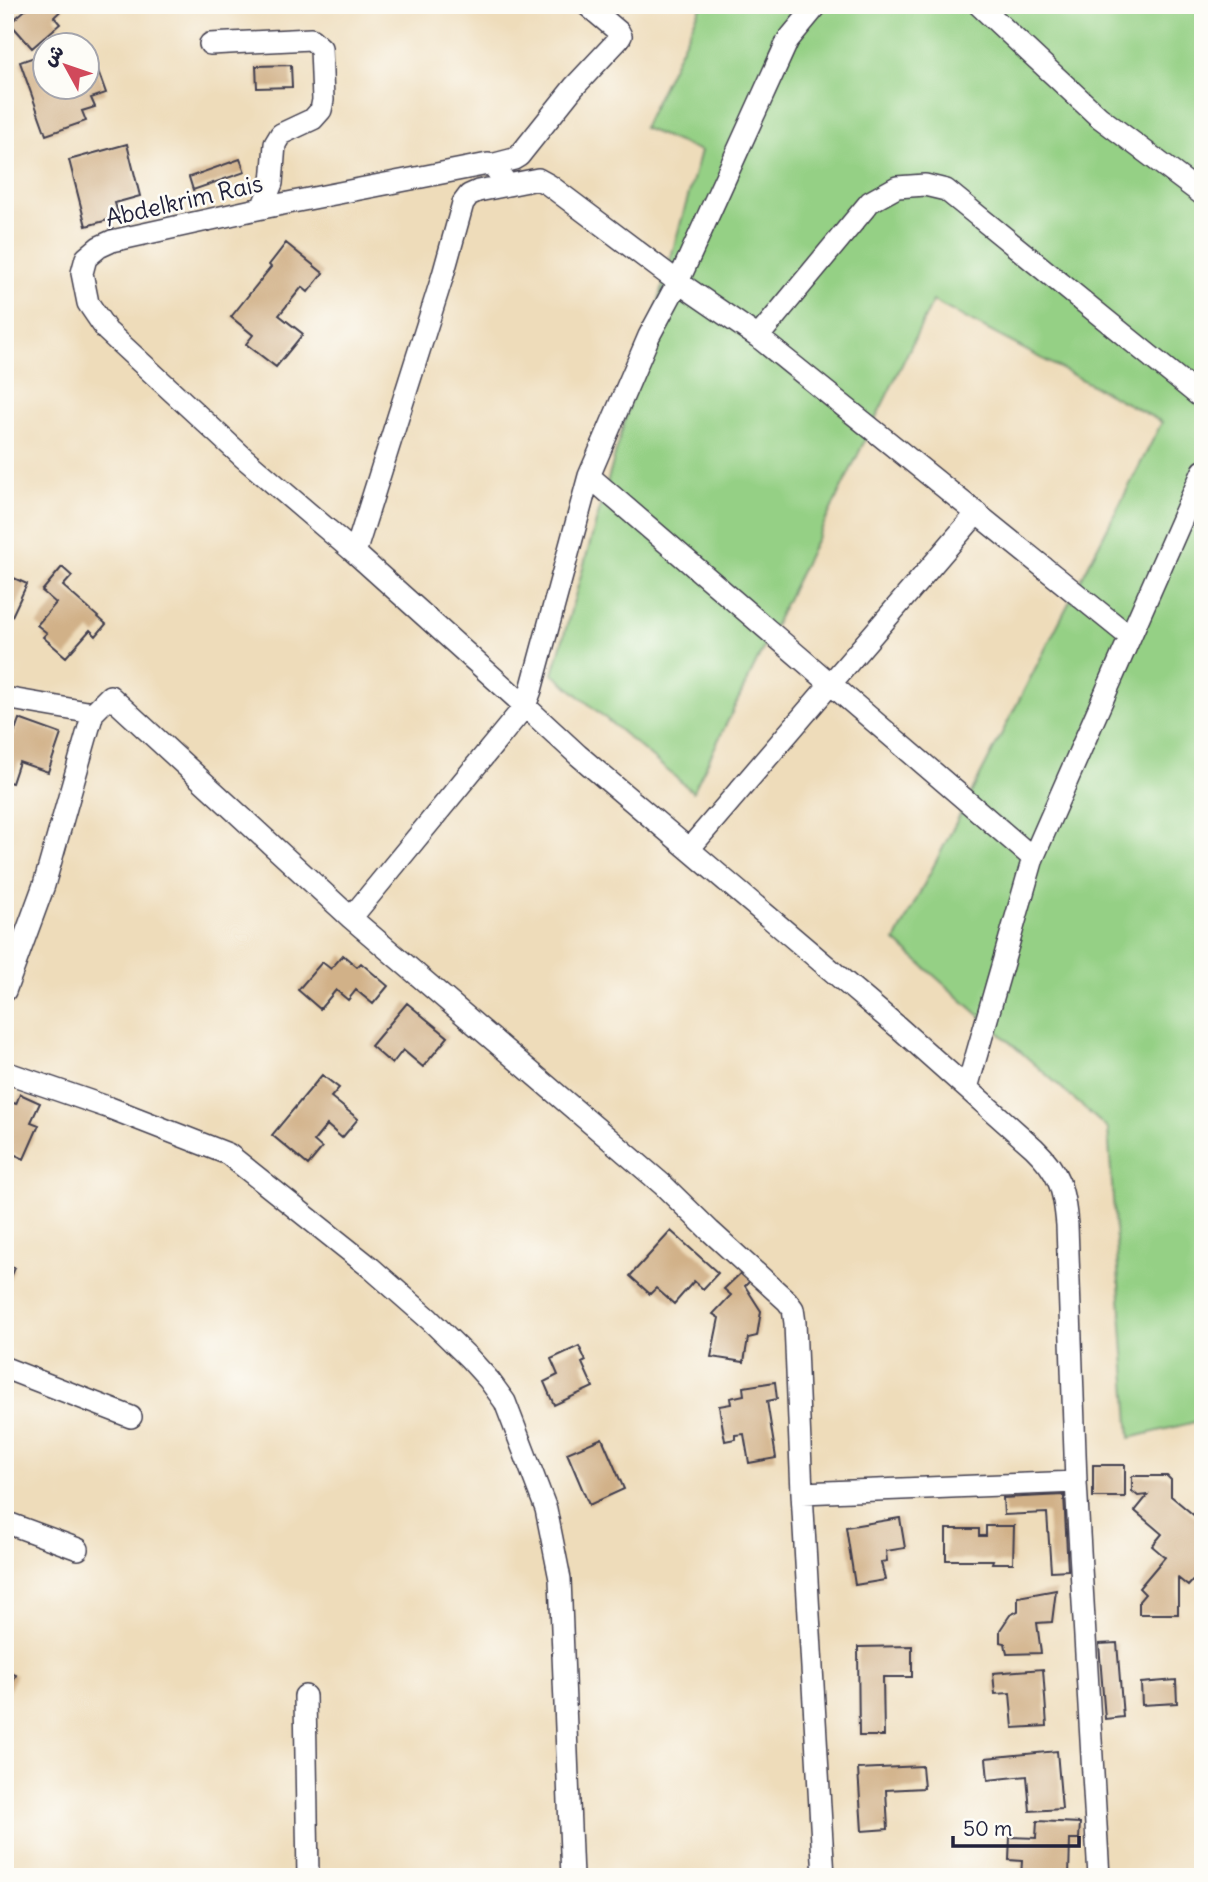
<svg xmlns="http://www.w3.org/2000/svg" width="1208" height="1882" viewBox="0 0 1208 1882" font-family="Delius,'Playpen Sans Arabic',sans-serif">
  <rect width="100%" height="100%" fill="#fdfcf7"/>
  <filter id="ink" filterUnits="userSpaceOnUse"><feTurbulence type="fractalNoise" baseFrequency=".0143" numOctaves="2"/><feDisplacementMap in="SourceGraphic" scale="14" xChannelSelector="R" yChannelSelector="G"/><feConvolveMatrix kernelMatrix="1 2 1 2 8 2 1 2 1" color-interpolation-filters="sRGB"/></filter>
  <filter id="wash" filterUnits="userSpaceOnUse"><feTurbulence type="fractalNoise" baseFrequency=".00686" numOctaves="4" result="noise"/><feDisplacementMap in="SourceGraphic" scale="28" xChannelSelector="R" yChannelSelector="G"/><feGaussianBlur stdDeviation="1.57" result="paint"/><feColorMatrix in="noise" values="0 0 0 0 0 0 0 0 0 0 0 0 0 0 0 0 0 1.4 0 .05"/><feComposite in="paint" operator="in"/></filter>
  <g filter="url(#wash)">
    <rect width="100%" height="100%" fill="#eedcba"/>
    <path fill="#95d085" stroke="#5c7960" stroke-width="2" d="M 702,5 L 1203,5 L 1203,1420 L 1130,1438 L 1108,1129 L 895,941 L 1162,422 L 933,301 L 693,792 L 553,674 L 701,151 L 643,128 Z"/>
    <g id="blocks">
      <path fill="#d1b188" d="M 31,5 L 67,5 L 54,17 L 60,24 L 32,48 L 10,23 Z
        M 46,53 L 46,88 L 88,88 L 88,71 L 97,68 L 106,93 L 91,98 L 95,107 L 82,111 L 86,121 L 46,135 L 20,62 Z
        M 291,65 L 292,87 L 257,88 L 256,66 Z
        M 127,144 L 140,196 L 115,203 L 119,217 L 86,226 L 69,160 Z
        M 240,159 L 245,172 L 193,190 L 189,177 Z
        M 286,243 L 323,273 L 308,292 L 302,287 L 279,315 L 303,334 L 276,367 L 246,344 L 253,335 L 231,317 L 271,267 L 269,265 Z
        M 62,567 L 72,576 L 63,586 L 106,624 L 96,636 L 90,630 L 66,657 L 43,637 L 47,633 L 37,625 L 56,603 L 42,591 Z
        M 5,574 L 27,584 L 5,631 Z
        M 19,719 L 61,734 L 48,772 L 19,762 L 12,783 L 5,781 L 5,759 Z
        M 343,955 L 357,967 L 361,963 L 388,986 L 373,1004 L 356,990 L 348,1000 L 336,990 L 320,1009 L 298,990 L 322,962 L 331,969 Z
        M 407,1003 L 448,1037 L 423,1067 L 403,1050 L 392,1064 L 371,1046 Z
        M 322,1075 L 339,1088 L 331,1097 L 358,1119 L 342,1138 L 327,1125 L 314,1141 L 322,1148 L 308,1165 L 272,1135 Z
        M 20,1094 L 40,1103 L 31,1122 L 39,1125 L 24,1159 L 5,1150 L 5,1100 L 16,1104 Z
        M 671,1231 L 718,1273 L 703,1289 L 694,1281 L 674,1304 L 656,1288 L 650,1294 L 630,1276 Z
        M 5,1265 L 15,1268 L 5,1291 Z
        M 744,1270 L 752,1279 L 745,1286 L 761,1311 L 757,1336 L 748,1338 L 744,1362 L 711,1357 L 719,1318 L 713,1314 L 731,1295 L 724,1289 Z
        M 579,1346 L 586,1361 L 582,1363 L 593,1387 L 554,1405 L 544,1382 L 558,1375 L 551,1359 Z
        M 775,1382 L 777,1399 L 767,1401 L 776,1458 L 749,1463 L 744,1434 L 735,1435 L 735,1439 L 725,1441 L 719,1406 L 731,1404 L 730,1398 L 744,1395 L 743,1387 Z
        M 602,1438 L 624,1489 L 589,1505 L 567,1453 Z
        M 1093,1465 L 1125,1465 L 1125,1497 L 1093,1497 Z
        M 1132,1476 L 1167,1476 L 1171,1480 L 1171,1496 L 1203,1523 L 1203,1569 L 1188,1586 L 1178,1578 L 1178,1614 L 1139,1614 L 1139,1601 L 1145,1594 L 1139,1588 L 1165,1557 L 1152,1546 L 1162,1534 L 1135,1511 L 1148,1495 L 1138,1496 L 1132,1491 Z
        M 1064,1495 L 1068,1570 L 1051,1571 L 1047,1513 L 1004,1515 L 1003,1498 Z
        M 900,1518 L 905,1548 L 886,1551 L 887,1561 L 881,1562 L 885,1580 L 855,1585 L 846,1527 Z
        M 986,1526 L 1014,1526 L 1013,1563 L 992,1563 L 993,1560 L 946,1560 L 946,1529 L 979,1529 L 979,1536 L 986,1536 Z
        M 1056,1590 L 1052,1622 L 1037,1623 L 1041,1653 L 1007,1654 L 1005,1643 L 1000,1642 L 1000,1630 L 1010,1615 L 1018,1611 L 1018,1597 Z
        M 1117,1643 L 1123,1717 L 1105,1719 L 1099,1644 Z
        M 912,1646 L 912,1677 L 883,1677 L 884,1736 L 859,1736 L 858,1647 Z
        M 1043,1669 L 1047,1726 L 1013,1728 L 1010,1693 L 995,1694 L 993,1673 Z
        M 5,1671 L 16,1675 L 5,1702 Z
        M 1176,1680 L 1177,1703 L 1142,1705 L 1141,1683 Z
        M 1057,1751 L 1062,1809 L 1030,1811 L 1027,1776 L 988,1780 L 986,1758 Z
        M 922,1766 L 924,1788 L 886,1790 L 888,1829 L 862,1831 L 858,1769 Z
        M 1037,1821 L 1080,1823 L 1079,1839 L 1070,1839 L 1069,1877 L 1021,1877 L 1022,1861 L 1009,1860 L 1010,1837 L 1036,1838 Z"/>
    </g>
  </g>
  <g filter="url(#ink)">
    <use href="#blocks" fill-opacity="0" stroke="#413e4e" stroke-width="2"/>
    <g fill="none" stroke-linecap="round" stroke-linejoin="round">
      <defs>
        <path id="minor" d="M 817,5 L 788,40 L 678,282 L 649,336 L 589,476 L 531,690 L 525,706 L 578,755 L 898,1027 L 1034,1148 C 1060,1173 1064,1190 1067,1225 L 1076,1482
          M 979,5 L 1099,117 L 1203,195
          M 210,44 L 311,39 L 321,48 L 323,100 L 321,110 L 313,119 L 281,134 L 275,144 L 272,183 L 262,208
          M 491,165 L 514,159 L 519,156 L 574,87 L 619,39 L 621,36 L 619,32 L 587,5
          M 758,337 L 870,202 L 897,187 L 925,185 L 946,190 L 1203,399
          M 589,476 L 1033,858
          M 355,553 L 443,275 L 463,203 L 469,195 L 478,191 L 538,179 L 549,185 L 678,282 L 758,337 L 1130,637
          M 5,698 L 93,713
          M 689,849 L 977,513
          M 351,918 L 525,706 L 355,553 L 244,458 L 107,331 L 88,303 L 82,273 L 86,258 L 99,247 L 112,241 L 262,208 L 488,164 L 494,167 L 508,185
          M 5,991 L 44,885 L 93,713 L 110,696 L 351,918 L 663,1185 L 710,1231 L 787,1301 L 793,1309 L 795,1323 L 802,1493 L 824,1877
          M 5,1072 L 110,1108 L 228,1154 L 371,1268 L 429,1319 L 469,1358 L 489,1380 L 505,1402 L 546,1509 L 560,1579 L 572,1877
          M 967,1088 L 1033,858 L 1203,471
          M 5,1368 L 131,1417
          M 802,1493 L 1076,1482 L 1099,1877
          M 5,1522 L 78,1549
          M 305,1696 L 308,1877"/>
      </defs>
      <use href="#minor" stroke="#413e4e" stroke-width="24"/>
      <use href="#minor" stroke="#fff" stroke-width="21"/>
    </g>
  </g>
  <g text-anchor="middle" dominant-baseline="central" stroke-width="5" stroke-linejoin="round" paint-order="stroke">
    <g font-size="24" fill="#22223b" stroke="#fdfcf7">
      <text transform="translate(184 200) rotate(-13)">Abdelkrim Rais</text>
    </g>
  </g>
  <rect width="1208" height="1882" fill="none" stroke="#fdfcf7" stroke-width="28"/>
  <g transform="translate(66 66) rotate(310)"><circle r="33" fill="#fdfcf7" stroke="#a5a5ac" stroke-width="2"/>
  <path d="M0-5L12 26L0 18L-12 26Z" fill="#d1495b"/>
  <text y="-10" font-size="19" font-weight="bold" text-anchor="middle" fill="#22223b">ش</text>
  </g>
  <path d="M953 1836v10h126v-10" fill="none" stroke="#22223b" stroke-width="3.5"/>
  <text x="963" y="1836" font-size="21" fill="#22223b" stroke="#fdfcf7" stroke-width="5" paint-order="stroke">50 m</text>
</svg>
